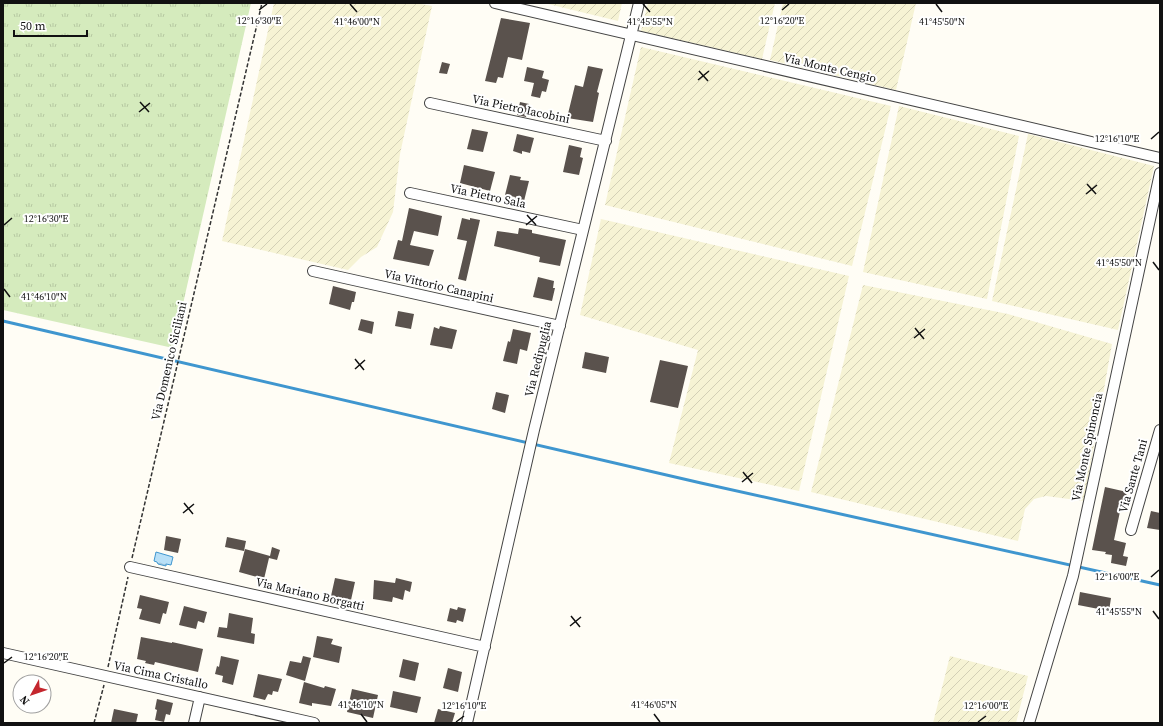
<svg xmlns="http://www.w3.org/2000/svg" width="1163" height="726" viewBox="0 0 1163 726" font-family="'Source Serif 4',serif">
  <defs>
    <pattern id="farmland-furrows" width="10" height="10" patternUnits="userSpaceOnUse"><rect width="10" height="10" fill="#f6f3d4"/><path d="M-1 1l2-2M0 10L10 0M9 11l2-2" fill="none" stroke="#d2cfb5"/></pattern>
    <pattern id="grass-tufts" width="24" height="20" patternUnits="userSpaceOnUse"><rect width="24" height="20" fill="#d5ebbd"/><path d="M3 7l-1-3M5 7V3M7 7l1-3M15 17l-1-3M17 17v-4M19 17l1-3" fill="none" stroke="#b6c8a1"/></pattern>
    <pattern id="water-ripples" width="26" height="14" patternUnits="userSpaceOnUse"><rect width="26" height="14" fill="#b9e0f7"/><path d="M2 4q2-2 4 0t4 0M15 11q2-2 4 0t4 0" fill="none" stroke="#9ebfd3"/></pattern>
  </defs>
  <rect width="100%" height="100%" fill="#fffdf5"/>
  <path fill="url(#farmland-furrows)" d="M 274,3 L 416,3 L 432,6 L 400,154 L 393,212 L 377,247 L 361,257 L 348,270 L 222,241 Z
    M 544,3 L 622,3 L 618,21 Z
    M 648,3 L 775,3 L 762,59 L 641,31 Z
    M 783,3 L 916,3 L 896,90 L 770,60 Z
    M 641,47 L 891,106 L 852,266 L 605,205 Z
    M 899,106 L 1019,136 L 987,299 L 863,272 Z
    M 1028,134 L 1154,166 L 1118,330 L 992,301 Z
    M 601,219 L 849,276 L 799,491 L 669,463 L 698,350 L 580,315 Z
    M 863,285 L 1008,314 L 1112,344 L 1084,501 L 1046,496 L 1034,499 L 1025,509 L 1018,541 L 811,492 Z
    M 950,656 L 1028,676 L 1016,723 L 933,723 Z"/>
  <path fill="url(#grass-tufts)" d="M 3,3 L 251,3 L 173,348 L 3,310 Z"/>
  <path fill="url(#water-ripples)" stroke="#3f96cf" d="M 156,552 L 173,557 L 171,565 L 166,564 L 166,566 L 158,564 L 157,562 L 154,561 Z"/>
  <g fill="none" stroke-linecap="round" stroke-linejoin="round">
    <path stroke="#3f96cf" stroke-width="3" d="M 3,321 L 701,483 L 1160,585"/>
  </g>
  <path fill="#5a524d" d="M 501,18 L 530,23 L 522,60 L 508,57 L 503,78 L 498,77 L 496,83 L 485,81 Z
    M 442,62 L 450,64 L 447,74 L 439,73 Z
    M 588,66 L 603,69 L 597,92 L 599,93 L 593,122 L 567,118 L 575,85 L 583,87 Z
    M 527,67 L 544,71 L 542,78 L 549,80 L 546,92 L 542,91 L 540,98 L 531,96 L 534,83 L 524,81 Z
    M 520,102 L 529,104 L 526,117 L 517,115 Z
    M 472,129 L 488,132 L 483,152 L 467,149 Z
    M 517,134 L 534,138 L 530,153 L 522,151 L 522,154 L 513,151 Z
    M 569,145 L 582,148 L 580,157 L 583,158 L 579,175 L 563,172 Z
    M 464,165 L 495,172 L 490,191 L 460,183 Z
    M 510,175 L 521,177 L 520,180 L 529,181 L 524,201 L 514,200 L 515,197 L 505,195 Z
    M 409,208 L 442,216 L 438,236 L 414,231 L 410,245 L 434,250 L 429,266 L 393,259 L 398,240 L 402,241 Z
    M 462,218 L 470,220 L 470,218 L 480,220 L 466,281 L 458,279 L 467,241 L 457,239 Z
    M 519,228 L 532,230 L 532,233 L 566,240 L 560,266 L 539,262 L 540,257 L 494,246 L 497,231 L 518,234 Z
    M 538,277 L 554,281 L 553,288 L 555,288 L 552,301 L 533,297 Z
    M 333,286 L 356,292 L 354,302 L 352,302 L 350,310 L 329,304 Z
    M 398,311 L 414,314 L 411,329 L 395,326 Z
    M 361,319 L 374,322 L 372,334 L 358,330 Z
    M 440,326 L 457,330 L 452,349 L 430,345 L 434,327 L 439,329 Z
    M 513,329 L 531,333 L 527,351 L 520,349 L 517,364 L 503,361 L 508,341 L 510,342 Z
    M 585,352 L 609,357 L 606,373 L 582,368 Z
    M 660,360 L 688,366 L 678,408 L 650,402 Z
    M 496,392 L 509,395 L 505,413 L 492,409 Z
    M 1105,487 L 1127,492 L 1125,503 L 1122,502 L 1114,540 L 1126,543 L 1123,556 L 1128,557 L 1126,566 L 1111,563 L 1112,555 L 1105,554 L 1106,552 L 1092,550 Z
    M 1151,511 L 1160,513 L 1160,530 L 1147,528 Z
    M 166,536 L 181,539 L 178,553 L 164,550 Z
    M 227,537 L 246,541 L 244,551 L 225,547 Z
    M 272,547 L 280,550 L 277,560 L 269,558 L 264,579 L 239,572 L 245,549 L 270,556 Z
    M 335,578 L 355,582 L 351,600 L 331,596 Z
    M 396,578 L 412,582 L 410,592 L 405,590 L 403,600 L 393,597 L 392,602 L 373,599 L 374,580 L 395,583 Z
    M 1080,592 L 1111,598 L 1109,611 L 1078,605 Z
    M 140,595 L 169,602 L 166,614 L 163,613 L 160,624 L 139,619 L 142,609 L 137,608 Z
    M 184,606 L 207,612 L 204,623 L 198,621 L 196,629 L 179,625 Z
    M 458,607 L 466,609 L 463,622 L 457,620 L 456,623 L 447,621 L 450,608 L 457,610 Z
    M 229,613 L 253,618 L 251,633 L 255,634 L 254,644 L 217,637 L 219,627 L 227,628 Z
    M 317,636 L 333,639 L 331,644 L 342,647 L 339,663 L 313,657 Z
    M 141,637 L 172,643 L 172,642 L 203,649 L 198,672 L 155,662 L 154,665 L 145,663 L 146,661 L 137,659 Z
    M 221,656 L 239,660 L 233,685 L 222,682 L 223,676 L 215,674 L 217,666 L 219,667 Z
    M 303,656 L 311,658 L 305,681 L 286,675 L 290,661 L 301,663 Z
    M 403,659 L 419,663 L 415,681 L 399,677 Z
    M 448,668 L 462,672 L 458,692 L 443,688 Z
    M 258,674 L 282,679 L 278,692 L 273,691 L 272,695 L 268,694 L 265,700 L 253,697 Z
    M 304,682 L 324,688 L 325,686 L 336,689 L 331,706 L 312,703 L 312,706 L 299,703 Z
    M 352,689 L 378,695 L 373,718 L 347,712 Z
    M 393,691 L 421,697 L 417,713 L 390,707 Z
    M 157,699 L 173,703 L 170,715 L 166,714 L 164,722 L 155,720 L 157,710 L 155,709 Z
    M 114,709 L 138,714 L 136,723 L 111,723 Z
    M 438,709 L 455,713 L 452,723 L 434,723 Z"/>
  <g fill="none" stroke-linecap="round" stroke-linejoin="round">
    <defs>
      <path id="street" d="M 495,3 L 1160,158
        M 430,103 L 606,141
        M 410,193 L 583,230
        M 313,271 L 560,326
        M 1131,530 L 1160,430
        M 130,567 L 485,647
        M 3,653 L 314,723
        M 194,723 L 200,697
        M 467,723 L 534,430 L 639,3
        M 1029,723 L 1073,576 L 1160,173"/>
    </defs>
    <use href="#street" stroke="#444" stroke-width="12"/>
    <path stroke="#333" stroke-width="1.5" stroke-dasharray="4 2" stroke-linecap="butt" d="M 132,558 L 262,3
      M 108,667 L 128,577
      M 94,723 L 104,685"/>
    <use href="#street" stroke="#fff" stroke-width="10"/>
  </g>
  <path fill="none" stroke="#111" stroke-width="1.5" d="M 350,4 L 357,12M 643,4 L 650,12M 936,4 L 942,12M 259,10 L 267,4M 782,10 L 789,4M 699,71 L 708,81M 698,80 L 709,71M 140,102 L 149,112M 139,112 L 150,103M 1151,139 L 1159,132M 1087,184 L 1096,194M 1086,194 L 1097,185M 527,215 L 536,225M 4,225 L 12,218M 526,225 L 537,216M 1153,262 L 1159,270M 4,289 L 10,297M 915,328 L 924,339M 914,338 L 925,329M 355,359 L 364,370M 355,369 L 365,360M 743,472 L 752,483M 742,482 L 753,473M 184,503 L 193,514M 183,513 L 194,504M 1151,577 L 1159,570M 1153,611 L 1159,619M 571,616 L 580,627M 570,626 L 581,617M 4,663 L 12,657M 361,714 L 367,722M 654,714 L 660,722M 456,722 L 464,716M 978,722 L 986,716"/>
  <g text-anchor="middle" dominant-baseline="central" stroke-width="4" stroke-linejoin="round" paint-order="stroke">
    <g font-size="12" fill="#111" stroke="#fff">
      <text transform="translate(830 68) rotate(13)">Via Monte Cengio</text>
      <text transform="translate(521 109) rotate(12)">Via Pietro Iacobini</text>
      <text transform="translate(488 196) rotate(12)">Via Pietro Sala</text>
      <text transform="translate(439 286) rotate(13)">Via Vittorio Canapini</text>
      <text transform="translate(538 359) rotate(-76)">Via Redipuglia</text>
      <text transform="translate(169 361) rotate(-77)">Via Domenico Siciliani</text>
      <text transform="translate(1087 447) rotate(-78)">Via Monte Spinoncia</text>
      <text transform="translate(1133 476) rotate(-74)">Via Sante Tani</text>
      <text transform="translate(310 594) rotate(13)">Via Mariano Borgatti</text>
      <text transform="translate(161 675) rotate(12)">Via Cima Cristallo</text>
    </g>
  </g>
  <g font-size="10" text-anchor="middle" fill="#111" stroke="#fff" stroke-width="4" stroke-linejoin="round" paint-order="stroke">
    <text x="259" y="24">12°16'30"E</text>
    <text x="782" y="24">12°16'20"E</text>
    <text x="942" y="25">41°45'50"N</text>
    <text x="357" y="25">41°46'00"N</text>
    <text x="650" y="25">41°45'55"N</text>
    <text x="1117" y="142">12°16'10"E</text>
    <text x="46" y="222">12°16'30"E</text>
    <text x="1119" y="266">41°45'50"N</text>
    <text x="44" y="300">41°46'10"N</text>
    <text x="1117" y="580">12°16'00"E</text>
    <text x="1119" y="615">41°45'55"N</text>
    <text x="46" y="660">12°16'20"E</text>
    <text x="361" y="708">41°46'10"N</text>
    <text x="654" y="708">41°46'05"N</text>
    <text x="464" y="709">12°16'10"E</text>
    <text x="986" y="709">12°16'00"E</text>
  </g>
  <rect width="1163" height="726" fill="none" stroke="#111111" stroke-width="8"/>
  <g transform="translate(32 694) rotate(230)"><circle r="19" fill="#ffffff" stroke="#a0a0a0"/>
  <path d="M0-3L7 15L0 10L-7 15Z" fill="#c4262e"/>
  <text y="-6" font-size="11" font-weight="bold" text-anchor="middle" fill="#111111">N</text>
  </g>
  <path d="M14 30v6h73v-6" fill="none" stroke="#111111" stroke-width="2"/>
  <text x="20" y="30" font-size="12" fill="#111111" stroke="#ffffff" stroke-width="3" paint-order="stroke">50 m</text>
</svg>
